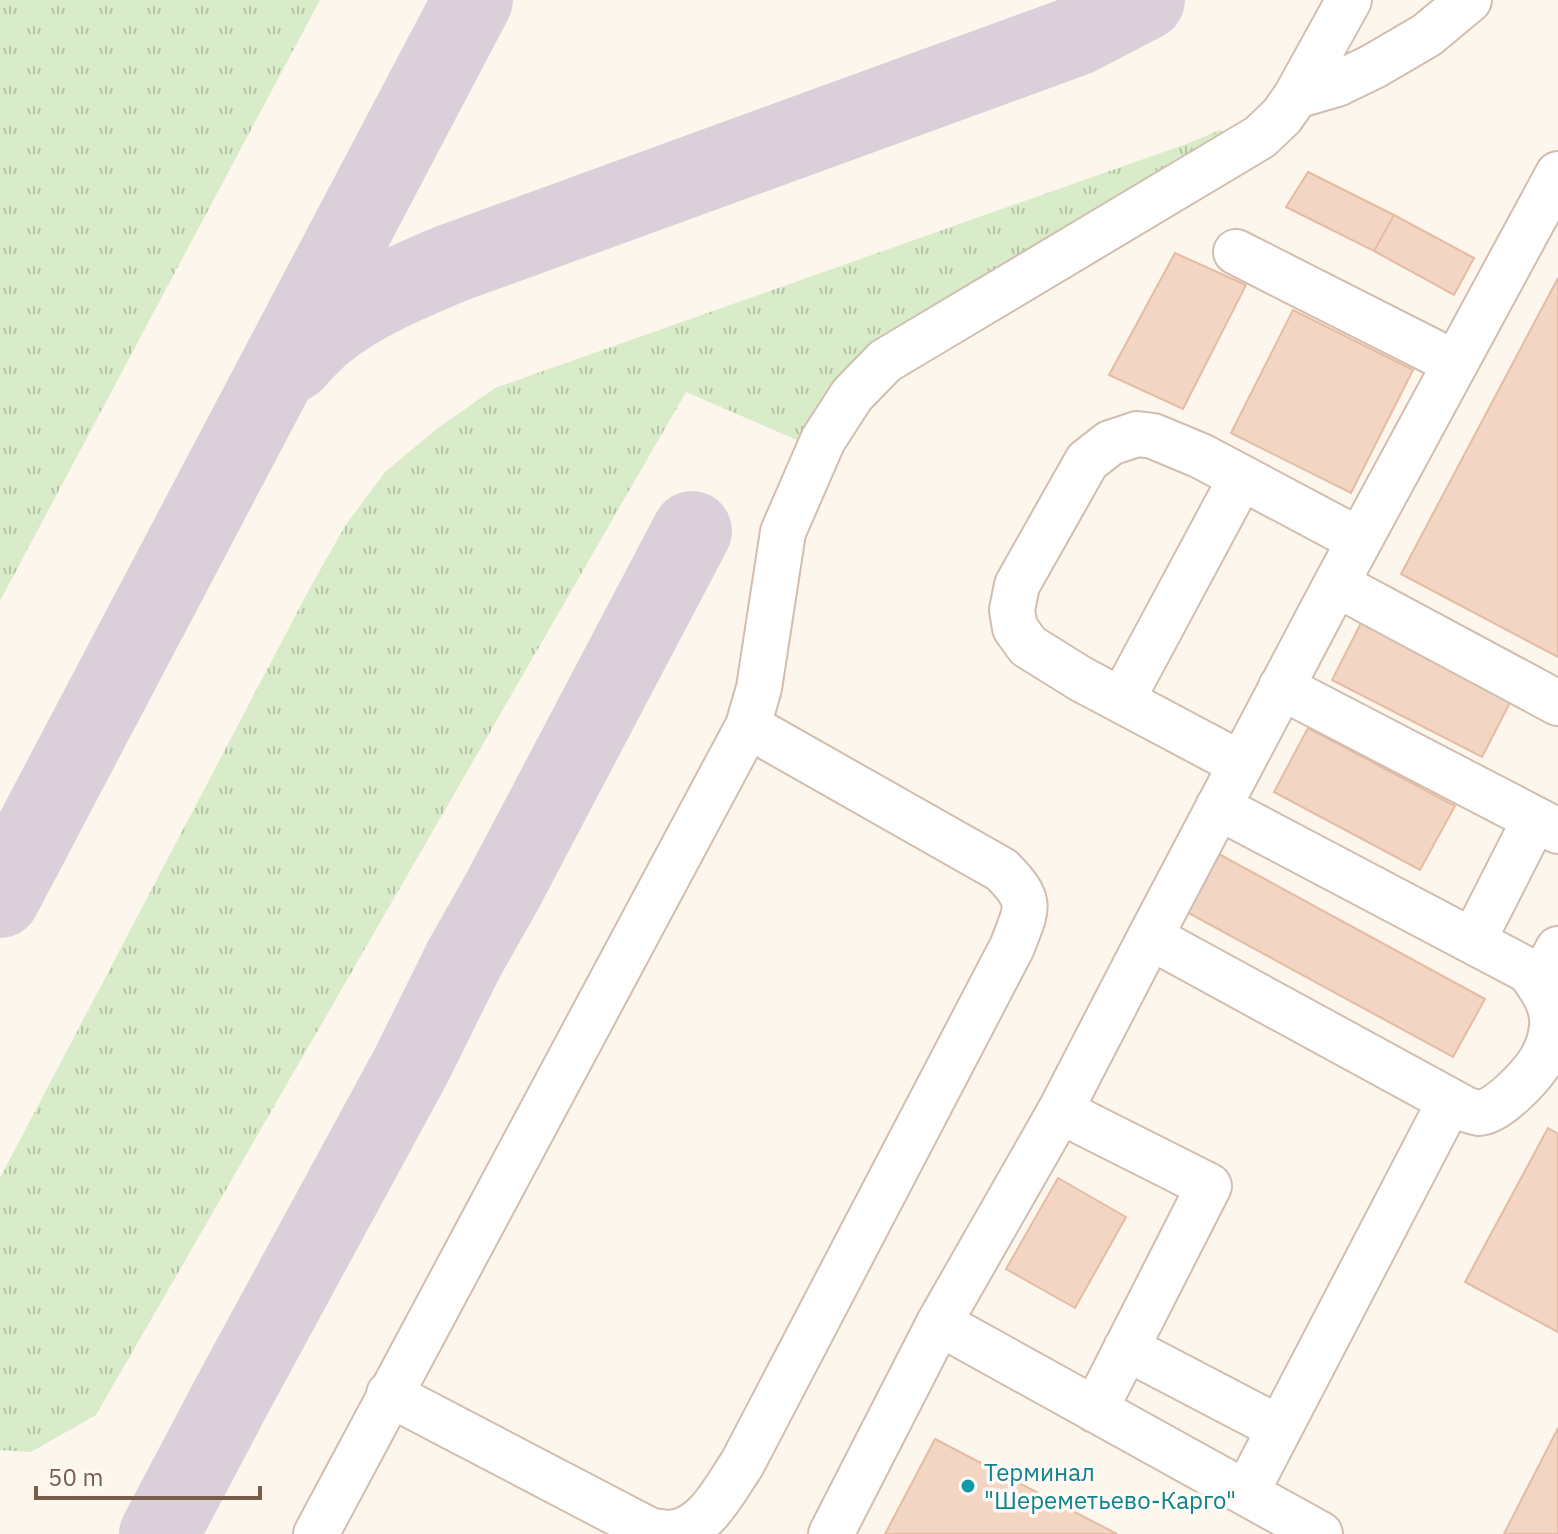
<svg xmlns="http://www.w3.org/2000/svg" width="1558" height="1534" viewBox="0 0 1558 1534" font-family="'IBM Plex Sans',sans-serif">
  <defs>
    <pattern id="grass-tufts" width="24" height="20" patternUnits="userSpaceOnUse" patternTransform="scale(2)"><rect width="24" height="20" fill="#d8ecc9"/><path d="M3 7l-1-3M5 7V3M7 7l1-3M15 17l-1-3M17 17v-4M19 17l1-3" fill="none" stroke="#b4c2a5"/></pattern>
  </defs>
  <rect width="100%" height="100%" fill="#fdf6ec"/>
  <path fill="url(#grass-tufts)" d="M 0,0 L 320,0 L 0,601 Z
    M 1220,130 L 1239,139 L 799,441 L 686,392 L 96,1415 L 31,1452 L 0,1450 L 0,1178 L 311,586 L 345,526 L 385,472 L 438,428 L 495,388 L 1189,143 Z"/>
  <g fill="none" stroke-linecap="round" stroke-linejoin="round">
    <path stroke="#dbcfda" stroke-width="80" d="M 293,362 C 303,351 313,340 324,331 C 361,301 406,283 450,264 L 1076,36 L 1145,0
      M 0,898 L 473,0
      M 159,1534 L 235,1390 L 411,1066 L 464,959 L 503,890 L 692,531"/>
  </g>
  <path fill="#f3d5c3" stroke="#e6bba3" stroke-width="2" d="M 1308,172 L 1394,215 L 1374,251 L 1286,207 Z
    M 1394,215 L 1474,258 L 1454,295 L 1374,251 Z
    M 1175,253 L 1246,285 L 1183,409 L 1109,375 Z
    M 1558,278 L 1558,657 L 1401,574 Z
    M 1293,310 L 1413,370 L 1351,493 L 1231,433 Z
    M 1363,619 L 1513,697 L 1482,757 L 1332,680 Z
    M 1308,728 L 1455,806 L 1420,870 L 1274,792 Z
    M 1217,853 L 1485,999 L 1453,1057 L 1185,911 Z
    M 1548,1128 L 1558,1134 L 1558,1332 L 1465,1282 Z
    M 1058,1178 L 1126,1217 L 1075,1308 L 1006,1269 Z
    M 1558,1428 L 1558,1534 L 1504,1534 Z
    M 935,1439 L 1117,1534 L 885,1534 Z"/>
  <g fill="none" stroke-linecap="round" stroke-linejoin="round">
    <defs>
      <path id="minor" d="M 1296,96 L 1337,84 L 1374,66 L 1427,35 L 1469,0
        M 1236,252 L 1455,363
        M 1336,584 L 1558,703
        M 1281,687 L 1558,831
        M 1122,700 L 1241,478
        M 1241,764 L 1081,679 L 1028,646 L 1015,628 L 1012,610 L 1017,585 L 1087,461 L 1110,443 L 1137,434 L 1153,436 L 1201,456 L 1359,540
        M 1150,937 L 1467,1110 C 1468,1110 1478,1113 1479,1113 C 1498,1112 1530,1077 1540,1062 C 1546,1052 1551,1038 1552,1027 C 1554,1004 1541,988 1529,971 L 1218,807
        M 1473,941 L 1535,819
        M 1539,985 L 1558,949
        M 1060,1111 L 1209,1186 L 1095,1410
        M 1126,1348 L 1279,1428
        M 389,1394 L 651,1531 C 657,1531 664,1533 670,1533 C 706,1530 724,1490 742,1464 L 1012,947 C 1027,907 1034,903 1002,870 L 748,726
        M 1246,1493 L 1450,1101
        M 316,1534 L 748,726 L 759,688 L 783,532 L 823,440 L 852,395 L 885,361 L 1260,137 L 1282,116 L 1296,96 L 1349,0
        M 831,1534 L 939,1323
        M 1320,1534 L 939,1323 L 1060,1111 L 1150,937 L 1336,584 L 1558,174"/>
    </defs>
    <use href="#minor" stroke="#d1beb0" stroke-width="48"/>
    <use href="#minor" stroke="#fff" stroke-width="44"/>
  </g>
  <circle fill="#0f9aa8" stroke="#fffaf3" stroke-width="3" cx="968" cy="1486" r="8"/>
  <g text-anchor="middle" dominant-baseline="central" stroke-width="7" stroke-linejoin="round" paint-order="stroke">
    <g font-size="24" fill="#0d838f" stroke="#fffaf3" text-anchor="start">
      <text x="984" y="1472">Терминал<tspan x="984" dy="28">"Шереметьево-Карго"</tspan></text>
    </g>
  </g>
  <path d="M36 1486v12h224v-12" fill="none" stroke="#7a5c4d" stroke-width="4"/>
  <text x="48" y="1486" font-size="24" fill="#7a5c4d" stroke="#fffaf3" stroke-width="6" paint-order="stroke">50 m</text>
</svg>
